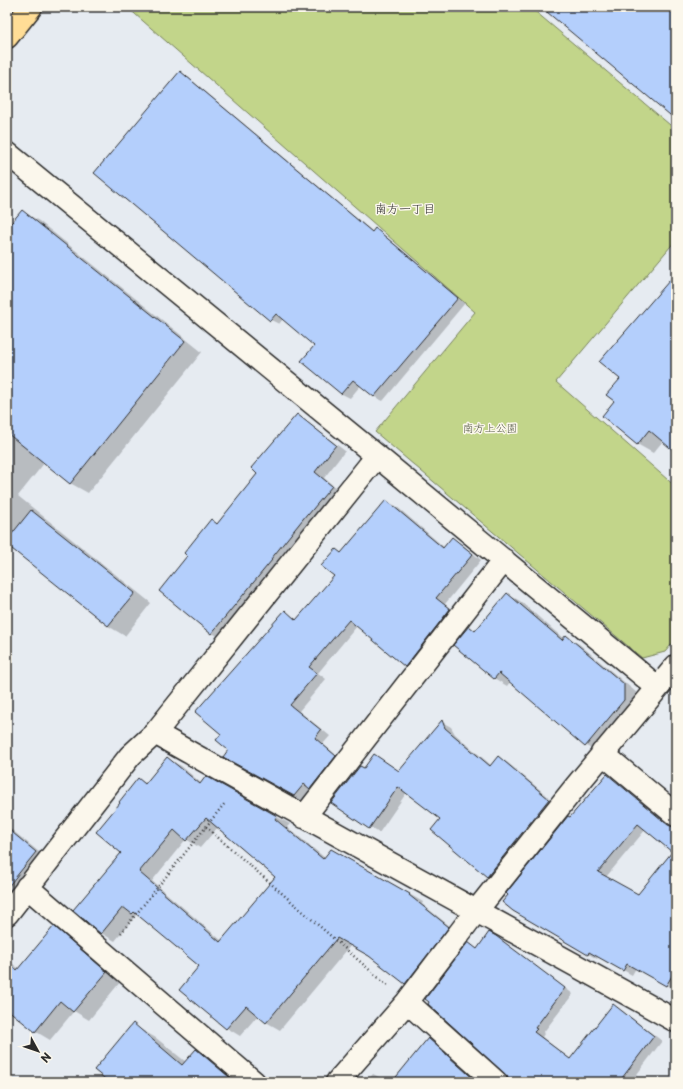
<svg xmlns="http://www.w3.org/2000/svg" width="683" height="1089" viewBox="0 0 683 1089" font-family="'Playpen Sans','Klee One',sans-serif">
  <rect width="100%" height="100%" fill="#e6ebf1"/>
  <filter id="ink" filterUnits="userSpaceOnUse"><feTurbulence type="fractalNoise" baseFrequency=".025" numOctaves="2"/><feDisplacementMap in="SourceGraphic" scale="8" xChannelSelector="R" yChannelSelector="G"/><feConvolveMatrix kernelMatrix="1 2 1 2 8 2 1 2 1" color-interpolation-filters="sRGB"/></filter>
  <g filter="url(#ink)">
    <path fill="#c2d58a" stroke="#76805a" d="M 127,7 L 530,7 L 676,130 L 676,240 L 556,382 L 676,487 L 676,639 L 665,652 L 642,658 L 375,432 L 475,312 Z"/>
    <path fill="#0003" fill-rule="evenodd" d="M 180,72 L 188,77 L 373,232 L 375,230 L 383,234 L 465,303 L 383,401 L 375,397 L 361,385 L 350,398 L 342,394 L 303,361 L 315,346 L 283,319 L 279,324 L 271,320 Z
      M 22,211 L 39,221 L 202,352 L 88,493 L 70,483 L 45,462 L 18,496 L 151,603 L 125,636 L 108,626 L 7,544 L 7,225 L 9,227 Z
      M 676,274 L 676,452 L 663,441 L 653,453 L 637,444 L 615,401 L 621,379 Z
      M 297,415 L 306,421 L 345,451 L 324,478 L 341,492 L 221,638 L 212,633 L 189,555 L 211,520 L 218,524 L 259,474 Z
      M 386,501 L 396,506 L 445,548 L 452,538 L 462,544 L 481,560 L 445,604 L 458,616 L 415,672 L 405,666 L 357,626 L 318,673 L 326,679 L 299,711 L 330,736 L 323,744 L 345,762 L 303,801 L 224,757 L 230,750 L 223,734 L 285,611 L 298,620 L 335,576 L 336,550 L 342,553 Z
      M 507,594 L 520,601 L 564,639 L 566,637 L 579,644 L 637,693 L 637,707 L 599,753 L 586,746 L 510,682 L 507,686 L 494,678 L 469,627 L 476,631 Z
      M 442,722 L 451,727 L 455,734 L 492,766 L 499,757 L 508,763 L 558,805 L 497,882 L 488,876 L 432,829 L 442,819 L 407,792 L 379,833 L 332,802 L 364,769 L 400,772 Z
      M 168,759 L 181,766 L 202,784 L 272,823 L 277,817 L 290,824 L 287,827 L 325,858 L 332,850 L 423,902 L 422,904 L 461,935 L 419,991 L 406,983 L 371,956 L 351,945 L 280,1030 L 266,1022 L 258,1015 L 240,1036 L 227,1028 L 181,990 L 200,966 L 146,921 L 136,915 L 115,941 L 101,933 L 122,853 L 139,779 L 147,784 ZM 218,827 L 276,876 L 222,941 L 152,881 L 186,839 L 200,848 Z
      M 607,775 L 616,780 L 672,827 L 676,829 L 675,990 L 636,968 L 632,975 L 598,956 L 597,959 L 514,910 L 571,818 ZM 646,829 L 674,852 L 638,895 L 606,877 Z
      M 7,826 L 50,861 L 7,914 Z
      M 54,928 L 68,936 L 121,981 L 89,1020 L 74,1011 L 50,1040 L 35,1031 L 7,1008 L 7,959 L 19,969 Z
      M 490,934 L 504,942 L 573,994 L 543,1033 L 544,1034 L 542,1037 L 571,1060 L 621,1010 L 662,1041 L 631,1082 L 509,1082 L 468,944 L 478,949 Z
      M 133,1025 L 156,1038 L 186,1062 L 196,1050 L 219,1063 L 241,1082 L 111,1082 Z
      M 429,1039 L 437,1044 L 479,1082 L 393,1082 Z
      M 373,1074 L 381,1078 L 385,1082 L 366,1082 Z"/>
    <path fill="#b4cffc" stroke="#2b2b2b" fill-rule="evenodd" d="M 541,7 L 676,7 L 676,120 Z
      M 180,71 L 372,232 L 375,228 L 458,298 L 374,397 L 353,380 L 341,394 L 301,361 L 314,346 L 276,314 L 270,321 L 94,173 Z
      M 22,210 L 185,341 L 70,484 L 7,433 L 7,228 Z
      M 676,273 L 676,453 L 649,430 L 637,445 L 602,416 L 614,401 L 606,395 L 620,379 L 599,362 Z
      M 297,414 L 336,445 L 315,472 L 332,486 L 308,515 L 307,514 L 271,559 L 272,560 L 211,634 L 159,591 L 187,556 L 184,553 L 211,519 L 217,524 L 257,474 L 251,468 Z
      M 386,500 L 443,548 L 452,537 L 473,554 L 436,598 L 450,609 L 405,667 L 349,620 L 309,667 L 317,673 L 290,705 L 321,730 L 315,738 L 336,756 L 310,789 L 304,784 L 294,796 L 223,757 L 228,750 L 216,740 L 221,734 L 195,712 L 285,610 L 296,620 L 334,576 L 321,566 L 336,549 L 341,553 Z
      M 31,510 L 135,593 L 108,626 L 7,545 L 7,540 Z
      M 507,593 L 562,640 L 566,635 L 624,684 L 624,700 L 585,747 L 499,673 L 494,679 L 453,645 L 469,626 L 475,631 Z
      M 442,720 L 445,728 L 490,766 L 498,756 L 549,799 L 487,877 L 431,830 L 440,819 L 398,787 L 369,829 L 331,803 L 360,766 L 364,768 L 374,754 L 399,771 Z
      M 167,757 L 200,784 L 206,776 L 277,816 L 275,819 L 323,859 L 331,849 L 410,894 L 409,895 L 449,927 L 405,984 L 369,956 L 337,938 L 266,1023 L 246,1006 L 226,1029 L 179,990 L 199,966 L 134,912 L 132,914 L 123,907 L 101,934 L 73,910 L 121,853 L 96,832 L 120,803 L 119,802 L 138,778 L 145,784 ZM 206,818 L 275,877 L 220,942 L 139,872 L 174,830 L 186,841 Z
      M 607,774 L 668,825 L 676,828 L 676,969 L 666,986 L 627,964 L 623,971 L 589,952 L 588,955 L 513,911 L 502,902 L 508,895 L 506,893 L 568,816 L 570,817 ZM 638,824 L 672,852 L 638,894 L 598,872 Z
      M 7,828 L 36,852 L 7,888 Z
      M 54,926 L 107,972 L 73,1012 L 60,1001 L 35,1032 L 7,1009 L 7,962 L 17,970 Z
      M 489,932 L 496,936 L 565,988 L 535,1028 L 537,1029 L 534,1032 L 570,1059 L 613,1004 L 654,1036 L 619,1082 L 508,1082 L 508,1078 L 504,1073 L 428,1004 L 429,1002 L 425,999 L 468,942 L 477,949 Z
      M 133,1023 L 182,1065 L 196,1049 L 235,1082 L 109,1082 L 94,1070 Z
      M 428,1038 L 477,1082 L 392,1082 Z"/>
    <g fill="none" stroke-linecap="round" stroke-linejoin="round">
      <defs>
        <path id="minor" d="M 7,153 L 377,456 L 657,687
          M 155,733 C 328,831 502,924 676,1021
          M 602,753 L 676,815
          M 304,817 L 504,560
          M 27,887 L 254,1082
          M 7,914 L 130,756 L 155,733 L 377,456
          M 407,1002 L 496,1082
          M 337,1082 L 407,1002 L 477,910 L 576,786 L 676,666"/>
        <path id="highway" d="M 7,37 L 31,7"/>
      </defs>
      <use href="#minor" stroke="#2b2b2b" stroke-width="25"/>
      <use href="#highway" stroke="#2b2b2b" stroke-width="25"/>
      <path stroke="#2b2b2b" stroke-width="2.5" stroke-dasharray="1 3" stroke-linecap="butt" d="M 206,827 L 388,986
        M 121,933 L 225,803"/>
      <use href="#minor" stroke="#fbf7ec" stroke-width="22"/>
      <use href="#highway" stroke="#ffdd96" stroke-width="22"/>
    </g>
  </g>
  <g text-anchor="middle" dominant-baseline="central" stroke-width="3" stroke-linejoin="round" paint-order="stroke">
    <g font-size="11" fill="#515643" stroke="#fbf7ec">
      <text x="490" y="427">南方上公園</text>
    </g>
    <g font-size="12" fill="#2b2b2b" stroke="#fbf7ec">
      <text x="405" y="208">南方一丁目</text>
    </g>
  </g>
  <rect width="683" height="1089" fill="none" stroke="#fbf7ec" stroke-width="24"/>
  <rect x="12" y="12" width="659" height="1065" fill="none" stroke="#2b2b2b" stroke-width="1.5" filter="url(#ink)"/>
  <g transform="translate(38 1051) rotate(130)" stroke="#fbf7ec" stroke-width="3" paint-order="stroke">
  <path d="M0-3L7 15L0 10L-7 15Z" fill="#2b2b2b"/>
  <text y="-6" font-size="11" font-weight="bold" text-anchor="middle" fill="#2b2b2b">N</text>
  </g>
</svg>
